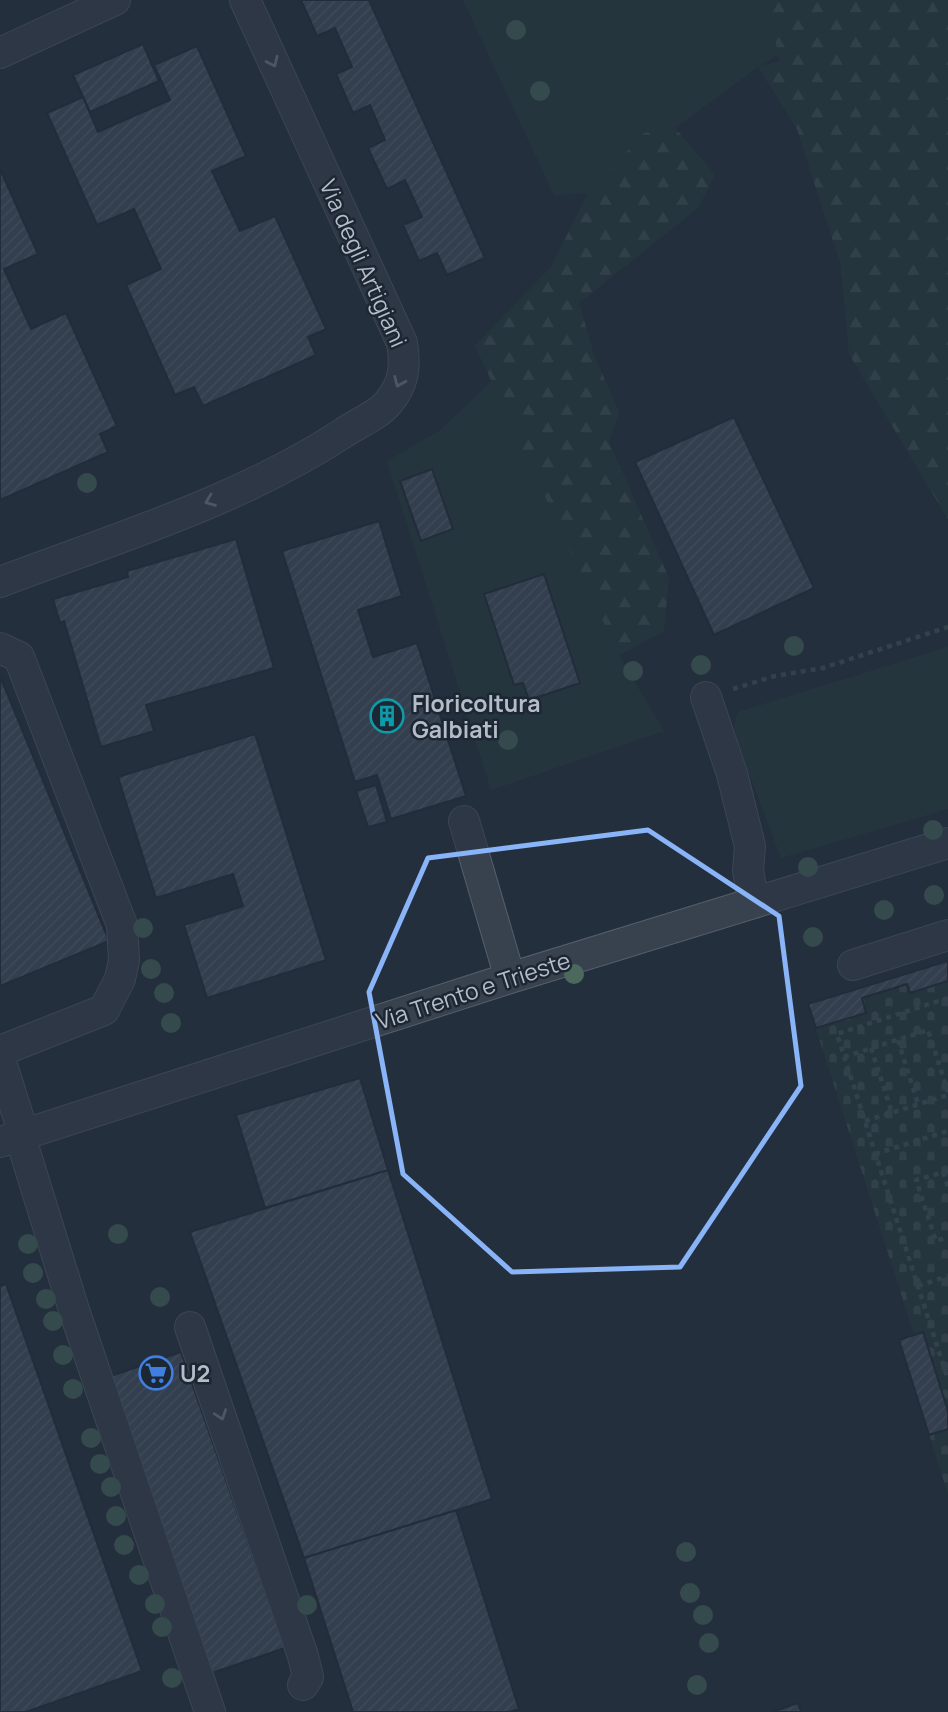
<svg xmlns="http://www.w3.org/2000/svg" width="948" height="1712" viewBox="0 0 948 1712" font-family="Manrope,sans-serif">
  <defs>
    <pattern id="forest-firs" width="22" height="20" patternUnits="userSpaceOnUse" patternTransform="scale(1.75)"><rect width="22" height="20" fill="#263c3f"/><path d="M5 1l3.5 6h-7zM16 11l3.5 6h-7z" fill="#435659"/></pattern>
    <pattern id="cemetery-stones" width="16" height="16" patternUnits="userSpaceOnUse" patternTransform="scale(1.75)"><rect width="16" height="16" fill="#263c3f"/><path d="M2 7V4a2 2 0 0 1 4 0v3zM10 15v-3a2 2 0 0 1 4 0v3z" fill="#435659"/></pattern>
    <pattern id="building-hatch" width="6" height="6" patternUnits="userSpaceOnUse" patternTransform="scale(1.75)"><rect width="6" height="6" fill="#455162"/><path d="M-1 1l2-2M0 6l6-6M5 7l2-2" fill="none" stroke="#5d6877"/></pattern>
  </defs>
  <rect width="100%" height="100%" fill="#242f3e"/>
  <path fill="#263c3f" d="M 463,0 L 867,0 L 758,67 L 675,128 L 644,134 L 588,193 L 554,195 Z
    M 492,381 L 619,655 L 664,731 L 491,790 L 387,461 L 439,431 Z
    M 948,647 L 948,809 L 781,858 L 737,741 L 734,724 L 738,712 Z"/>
  <path fill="url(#forest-firs)" d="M 769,0 L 948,0 L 948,519 L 849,354 L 841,266 L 797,129 L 758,67 L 780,61 L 766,1 Z
    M 675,128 L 715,175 L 698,208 L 579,303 L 594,355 L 619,412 L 609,442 L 669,578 L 664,631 L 619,655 L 475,346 L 551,267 L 588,193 L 644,133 Z"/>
  <path fill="url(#cemetery-stones)" d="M 948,961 L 948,1494 L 899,1340 L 914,1334 L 808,1004 Z"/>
  <path fill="url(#building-hatch)" stroke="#1f2835" stroke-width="2" d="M 301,0 L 369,0 L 485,258 L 447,275 L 437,253 L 419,261 L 403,225 L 422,217 L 405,180 L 387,189 L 368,148 L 385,140 L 370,105 L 353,113 L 336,74 L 352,67 L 335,28 L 317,36 Z
    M 143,44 L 159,81 L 90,112 L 73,75 Z
    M 197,46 L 246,156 L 212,171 L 240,231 L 275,216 L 326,329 L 308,337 L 316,355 L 203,406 L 194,387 L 175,395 L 126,285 L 161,269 L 134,209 L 97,225 L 47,113 L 83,97 L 98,132 L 170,100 L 154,65 Z
    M 0,169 L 38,254 L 4,269 L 31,329 L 66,313 L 117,426 L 100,434 L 108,452 L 0,500 Z
    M 734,417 L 814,588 L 714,635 L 635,462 Z
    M 432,469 L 453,529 L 421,541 L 400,481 Z
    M 379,521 L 402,596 L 358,610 L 373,657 L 417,643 L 466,796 L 391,819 L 377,775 L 355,782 L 282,551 Z
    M 236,539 L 274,668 L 146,705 L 154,731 L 101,747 L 64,621 L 60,623 L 53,599 L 128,577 L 127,571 Z
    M 544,574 L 580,683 L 529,700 L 523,683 L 514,685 L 484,594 Z
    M 0,676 L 109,941 L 0,986 Z
    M 255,734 L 326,960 L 207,998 L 184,925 L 243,906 L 233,874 L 156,898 L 118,777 Z
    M 376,785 L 387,822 L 368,827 L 356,791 Z
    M 948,961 L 948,981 L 910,993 L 907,984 L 862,998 L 866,1013 L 816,1028 L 808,1004 Z
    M 360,1078 L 388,1170 L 265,1208 L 236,1115 Z
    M 388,1170 L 492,1499 L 304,1558 L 190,1232 Z
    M 6,1284 L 142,1671 L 26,1712 L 0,1712 L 0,1286 Z
    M 923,1332 L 948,1411 L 948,1429 L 929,1435 L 899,1340 Z
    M 181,1352 L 285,1648 L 212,1673 L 108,1377 Z
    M 456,1510 L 519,1709 L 510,1712 L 353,1712 L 304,1558 Z
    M 798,1703 L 801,1712 L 772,1712 Z"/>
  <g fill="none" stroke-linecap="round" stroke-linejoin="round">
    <defs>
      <path id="minor" d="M 0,53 L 115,0
        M 0,582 C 116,538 240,501 345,432 C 358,423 378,415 388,403 C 404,384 406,367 402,343 L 245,0
        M 0,648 L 19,657 L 122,925 L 124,960 L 120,979 L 104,1010 L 0,1051
        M 706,697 L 732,774 L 750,846 L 748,871 L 754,903
        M 464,821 L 510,978
        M 853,965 L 948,935
        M 0,1059 L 24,1135
        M 20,1136 L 74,1310 L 210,1712
        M 0,1142 L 510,978 L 948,843
        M 190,1327 L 303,1656 L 308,1677 L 303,1685"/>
    </defs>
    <use href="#minor" stroke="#565f6c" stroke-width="32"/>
    <path stroke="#44595c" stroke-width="4.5" stroke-dasharray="5 5" stroke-linecap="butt" d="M 733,689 L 775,676 L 823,668 L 948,627
      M 948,998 L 837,1034 L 948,1380
      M 898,1040 L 918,1104
      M 871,1048 L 892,1113
      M 844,1057 L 928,1030 L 948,1092
      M 865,1121 L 948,1095
      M 875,1154 L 948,1131
      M 948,1171 L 916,1180 L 936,1241 L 948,1237
      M 943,1172 L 948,1187
      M 918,1286 L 948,1276"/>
    <use href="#minor" stroke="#38414e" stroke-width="30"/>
  </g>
  <g fill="#4b6a5d">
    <circle cx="516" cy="30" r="10"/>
    <circle cx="540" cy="91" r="10"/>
    <circle cx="87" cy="483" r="10"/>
    <circle cx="794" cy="646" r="10"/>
    <circle cx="701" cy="665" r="10"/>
    <circle cx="633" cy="671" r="10"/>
    <circle cx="508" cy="740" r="10"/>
    <circle cx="933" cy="830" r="10"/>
    <circle cx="808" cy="867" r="10"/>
    <circle cx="934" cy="895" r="10"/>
    <circle cx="884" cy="910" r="10"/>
    <circle cx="143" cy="928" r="10"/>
    <circle cx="813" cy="937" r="10"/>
    <circle cx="151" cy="969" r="10"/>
    <circle cx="574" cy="974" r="10"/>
    <circle cx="164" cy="993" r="10"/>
    <circle cx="171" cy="1023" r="10"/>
    <circle cx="118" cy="1234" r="10"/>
    <circle cx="28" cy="1244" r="10"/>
    <circle cx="33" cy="1273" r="10"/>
    <circle cx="160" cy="1297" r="10"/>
    <circle cx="46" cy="1299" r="10"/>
    <circle cx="53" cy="1321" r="10"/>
    <circle cx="63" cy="1355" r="10"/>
    <circle cx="73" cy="1389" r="10"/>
    <circle cx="91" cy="1438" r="10"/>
    <circle cx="100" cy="1464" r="10"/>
    <circle cx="111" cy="1487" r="10"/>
    <circle cx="116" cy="1516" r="10"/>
    <circle cx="124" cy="1545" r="10"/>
    <circle cx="686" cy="1552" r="10"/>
    <circle cx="139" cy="1575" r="10"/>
    <circle cx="690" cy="1593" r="10"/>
    <circle cx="155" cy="1604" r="10"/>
    <circle cx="307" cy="1605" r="10"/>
    <circle cx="703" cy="1615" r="10"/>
    <circle cx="162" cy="1627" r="10"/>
    <circle cx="709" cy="1643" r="10"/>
    <circle cx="172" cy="1678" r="10"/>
    <circle cx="697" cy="1685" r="10"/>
  </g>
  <defs><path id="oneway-chevron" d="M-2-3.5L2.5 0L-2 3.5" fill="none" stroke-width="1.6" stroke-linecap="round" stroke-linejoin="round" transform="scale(1.75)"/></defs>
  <g stroke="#7c8592">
    <use href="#oneway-chevron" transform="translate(273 62) rotate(65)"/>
    <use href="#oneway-chevron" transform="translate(399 382) rotate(113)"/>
    <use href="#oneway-chevron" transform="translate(210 501) rotate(159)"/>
    <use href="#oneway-chevron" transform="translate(221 1415) rotate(71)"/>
  </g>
  <path d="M0 0H948V1712H0ZM 648,830 L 779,916 L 801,1086 L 680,1267 L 512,1272 L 403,1174 L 369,992 L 428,858 Z" fill="#242f3e" fill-opacity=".55" fill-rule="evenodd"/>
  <path fill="none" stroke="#8ab4f8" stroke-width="5" stroke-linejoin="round" d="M 648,830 L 779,916 L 801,1086 L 680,1267 L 512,1272 L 403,1174 L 369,992 L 428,858 Z"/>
  <defs>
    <symbol id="building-ring" viewBox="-11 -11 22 22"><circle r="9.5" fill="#1d2633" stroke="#0f9aa8" stroke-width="1.5"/><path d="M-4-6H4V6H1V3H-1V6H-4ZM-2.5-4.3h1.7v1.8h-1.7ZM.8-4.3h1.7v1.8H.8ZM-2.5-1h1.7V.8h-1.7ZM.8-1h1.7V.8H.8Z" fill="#0f9aa8"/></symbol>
    <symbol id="supermarket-ring" viewBox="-11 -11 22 22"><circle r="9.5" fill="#1d2633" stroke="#3f7fe0" stroke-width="1.5"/><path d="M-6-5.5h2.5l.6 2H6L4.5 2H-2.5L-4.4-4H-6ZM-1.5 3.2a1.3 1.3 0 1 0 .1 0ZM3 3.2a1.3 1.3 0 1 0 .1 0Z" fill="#3f7fe0"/></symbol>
  </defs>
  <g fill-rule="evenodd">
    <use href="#building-ring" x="368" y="697" width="38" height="38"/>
    <use href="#supermarket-ring" x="137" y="1354" width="38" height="38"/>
  </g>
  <g text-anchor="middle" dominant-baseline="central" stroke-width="5" stroke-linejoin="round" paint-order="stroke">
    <g font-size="23" fill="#b4bcc9" stroke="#1d2633">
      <text transform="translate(364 263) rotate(66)">Via degli Artigiani</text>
      <text transform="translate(473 990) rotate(-18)">Via Trento e Trieste</text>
    </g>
    <g font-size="23" font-weight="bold" fill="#b4bcc9" stroke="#1d2633" text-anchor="start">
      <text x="412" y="703">Floricoltura<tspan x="412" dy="26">Galbiati</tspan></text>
      <text x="180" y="1373">U2</text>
    </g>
  </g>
</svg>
